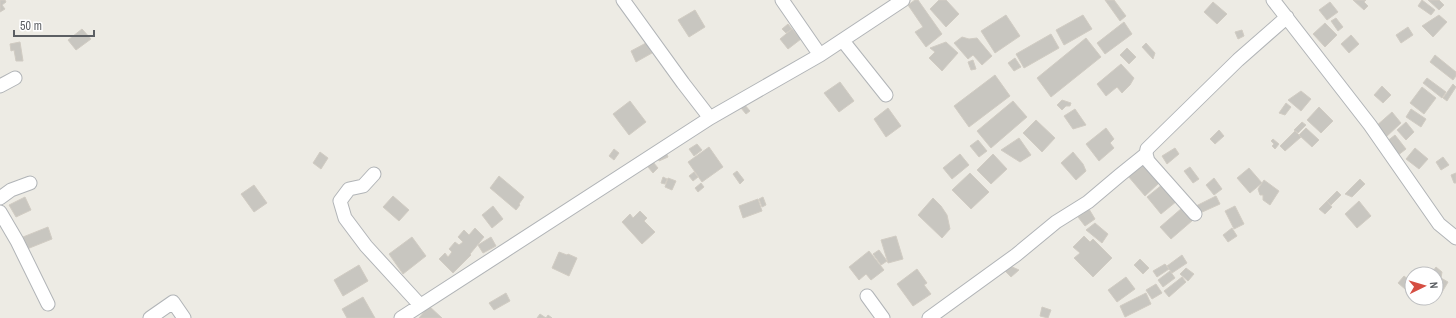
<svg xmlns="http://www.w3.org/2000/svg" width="1456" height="318" viewBox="0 0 1456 318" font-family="'Archivo Narrow',sans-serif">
  <rect width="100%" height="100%" fill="#edebe4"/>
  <path fill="#c8c6c0" stroke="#d1ccc3" d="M 0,0 L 5,0 L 6,2 L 2,5 L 5,9 L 0,12 Z
    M 915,0 L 918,0 L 942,34 L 926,47 L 915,32 L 923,27 L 908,5 Z
    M 939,0 L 946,0 L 959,14 L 946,27 L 930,9 Z
    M 1105,0 L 1114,0 L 1126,16 L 1120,21 Z
    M 1353,0 L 1366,0 L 1364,2 L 1368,6 L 1364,10 Z
    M 1422,0 L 1435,10 L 1431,15 L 1418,6 Z
    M 1428,0 L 1439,0 L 1444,5 L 1439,10 Z
    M 1213,2 L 1227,14 L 1217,24 L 1204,12 Z
    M 1330,2 L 1338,12 L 1327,20 L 1319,10 Z
    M 695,10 L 705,27 L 689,37 L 678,20 Z
    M 1006,15 L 1020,36 L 995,53 L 981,31 Z
    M 1083,15 L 1092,29 L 1064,45 L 1056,30 Z
    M 1439,15 L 1447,22 L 1433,37 L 1422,26 Z
    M 1336,18 L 1343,27 L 1338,31 L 1331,21 Z
    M 1124,22 L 1132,34 L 1105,54 L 1097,43 Z
    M 1325,23 L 1337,35 L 1325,47 L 1313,34 Z
    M 788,24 L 792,29 L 786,33 L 782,29 Z
    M 1408,27 L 1413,35 L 1401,43 L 1396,35 Z
    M 82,29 L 91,39 L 76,50 L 68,40 Z
    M 792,29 L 801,39 L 788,49 L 780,39 Z
    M 1242,30 L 1244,36 L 1238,39 L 1235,32 Z
    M 1051,34 L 1059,48 L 1024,68 L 1016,54 Z
    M 1351,35 L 1359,44 L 1349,53 L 1341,44 Z
    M 962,37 L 969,39 L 977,38 L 992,56 L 982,65 L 973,55 L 968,59 L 954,43 Z
    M 1086,38 L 1101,57 L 1051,97 L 1037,78 Z
    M 20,42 L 23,61 L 16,61 L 14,50 L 11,51 L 10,44 Z
    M 946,42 L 958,53 L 942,71 L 929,58 L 935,52 L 930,48 Z
    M 646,43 L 652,53 L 636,62 L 631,51 Z
    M 1146,43 L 1155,53 L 1153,59 L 1142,47 Z
    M 1127,48 L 1136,57 L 1129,64 L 1120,55 Z
    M 1435,55 L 1456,72 L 1456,76 L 1453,80 L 1430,62 Z
    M 1015,58 L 1021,67 L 1014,71 L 1008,63 Z
    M 973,60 L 976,69 L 971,70 L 968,62 Z
    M 1121,64 L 1134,78 L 1130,85 L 1122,93 L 1117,87 L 1106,96 L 1097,84 Z
    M 995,75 L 1010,96 L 969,127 L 954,106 Z
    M 1427,78 L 1446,92 L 1442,98 L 1423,83 Z
    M 840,82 L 854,101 L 839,112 L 824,93 Z
    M 1453,84 L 1456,87 L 1447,101 L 1443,98 Z
    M 1382,86 L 1391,95 L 1383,103 L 1374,95 Z
    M 1422,87 L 1436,98 L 1424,114 L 1410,103 Z
    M 1301,91 L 1311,99 L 1301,111 L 1288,100 Z
    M 1062,100 L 1071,103 L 1070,106 L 1066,106 L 1062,110 L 1057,105 Z
    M 630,101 L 646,122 L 629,135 L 613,114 Z
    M 1013,101 L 1027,117 L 991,148 L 977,131 Z
    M 1286,103 L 1291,107 L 1285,115 L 1279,113 Z
    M 744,104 L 750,111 L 746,114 L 741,108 Z
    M 1319,107 L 1333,121 L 1321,133 L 1307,120 Z
    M 888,108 L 901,126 L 886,137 L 874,119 Z
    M 1075,109 L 1086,125 L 1073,129 L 1064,116 Z
    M 1411,109 L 1426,119 L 1421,127 L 1406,117 Z
    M 1392,112 L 1401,123 L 1385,138 L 1375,127 Z
    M 1036,120 L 1055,138 L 1042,152 L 1023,133 Z
    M 1302,122 L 1306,125 L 1298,133 L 1294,130 Z
    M 1406,122 L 1414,132 L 1406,140 L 1397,130 Z
    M 1106,128 L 1114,139 L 1110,143 L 1114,148 L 1099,161 L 1086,144 Z
    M 1306,128 L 1319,140 L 1312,147 L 1299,135 Z
    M 1219,130 L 1224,136 L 1215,144 L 1210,139 Z
    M 1295,131 L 1301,137 L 1285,151 L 1280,146 Z
    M 1395,135 L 1406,149 L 1397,156 L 1386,142 Z
    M 1019,138 L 1031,155 L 1020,162 L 1001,150 Z
    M 1273,139 L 1279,144 L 1275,149 L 1272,146 L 1274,144 L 1271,141 Z
    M 978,140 L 987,151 L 979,157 L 970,146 Z
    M 697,144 L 702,150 L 694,156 L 689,149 Z
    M 709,147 L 723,167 L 702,182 L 688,162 Z
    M 1175,148 L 1179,154 L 1167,164 L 1162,156 Z
    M 1415,148 L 1428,159 L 1419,169 L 1406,159 Z
    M 614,149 L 619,153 L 614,160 L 609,156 Z
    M 320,152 L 328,158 L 321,169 L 313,163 Z
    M 666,152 L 668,157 L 659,161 L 657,156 Z
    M 1073,152 L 1083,164 L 1086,171 L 1076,180 L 1061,163 Z
    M 960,154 L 969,165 L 952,179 L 943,168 Z
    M 993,154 L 1007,169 L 991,184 L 977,170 Z
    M 1443,157 L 1449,165 L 1441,170 L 1436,162 Z
    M 653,162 L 658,168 L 653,173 L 648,167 Z
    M 1142,164 L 1159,183 L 1145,196 L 1128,176 Z
    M 1190,167 L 1199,179 L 1193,183 L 1184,171 Z
    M 1249,168 L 1262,183 L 1250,193 L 1237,178 Z
    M 737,171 L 744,180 L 740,184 L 733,174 Z
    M 694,172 L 698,177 L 693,181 L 689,176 Z
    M 970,173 L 989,192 L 971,209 L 952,190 Z
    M 1456,173 L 1456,183 L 1454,183 L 1451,175 Z
    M 499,176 L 524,197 L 519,204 L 520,205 L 516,210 L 490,188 Z
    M 663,177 L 667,179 L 665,184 L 661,183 Z
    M 668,178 L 676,181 L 672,190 L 665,187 Z
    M 1214,178 L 1222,189 L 1214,195 L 1206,185 Z
    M 1360,179 L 1365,184 L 1352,197 L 1345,194 Z
    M 1264,180 L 1279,191 L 1270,205 L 1263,200 L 1263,195 L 1260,195 L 1258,189 Z
    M 701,183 L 704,187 L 698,192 L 695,188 Z
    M 1163,184 L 1177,201 L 1161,214 L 1147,197 Z
    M 254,185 L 267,203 L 254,212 L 241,194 Z
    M 1337,191 L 1341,195 L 1331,205 L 1327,201 Z
    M 393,196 L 409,210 L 399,221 L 383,207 Z
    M 1216,196 L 1220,204 L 1200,213 L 1196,206 Z
    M 25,197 L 31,210 L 16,217 L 9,205 Z
    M 763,197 L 766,205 L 762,207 L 759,199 Z
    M 933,198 L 941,206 L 947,215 L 950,229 L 942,238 L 918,215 Z
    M 758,199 L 762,211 L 743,218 L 739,206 Z
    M 1327,201 L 1332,207 L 1325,214 L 1319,209 Z
    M 1359,201 L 1371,216 L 1357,228 L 1345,214 Z
    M 493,206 L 503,219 L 492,228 L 482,215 Z
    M 1235,206 L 1244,224 L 1234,229 L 1225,211 Z
    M 1182,208 L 1193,220 L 1171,239 L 1160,227 Z
    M 1089,209 L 1095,219 L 1085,226 L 1078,217 Z
    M 640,211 L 647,218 L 644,221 L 655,232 L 642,244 L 622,222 L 630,214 L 633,218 Z
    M 1095,223 L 1108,234 L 1102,243 L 1086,230 Z
    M 48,227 L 52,239 L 27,249 L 23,237 Z
    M 475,228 L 484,237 L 470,254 L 471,255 L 453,273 L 439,259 L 445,253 L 448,257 L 452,252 L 449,249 L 455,242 L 459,245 L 463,242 L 458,237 L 464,230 L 469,235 Z
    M 1232,228 L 1237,236 L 1228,242 L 1223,235 Z
    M 896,236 L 903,259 L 888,263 L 881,240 Z
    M 1084,236 L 1090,242 L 1093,239 L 1112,258 L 1093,277 L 1074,258 L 1080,253 L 1073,247 Z
    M 412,237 L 426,256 L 403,274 L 389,254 Z
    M 491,237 L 496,246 L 483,253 L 478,245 Z
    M 879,250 L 887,261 L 881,265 L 873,254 Z
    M 869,251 L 884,270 L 871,280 L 866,274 L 859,280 L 849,267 Z
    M 559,252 L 567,255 L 568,254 L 577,258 L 569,276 L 552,268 Z
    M 1182,255 L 1187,263 L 1172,273 L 1167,266 Z
    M 1140,259 L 1149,268 L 1143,274 L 1134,265 Z
    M 1165,264 L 1169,269 L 1157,277 L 1153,271 Z
    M 359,265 L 368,281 L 343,296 L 334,280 Z
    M 1010,266 L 1019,270 L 1011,277 L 1005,271 Z
    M 1436,267 L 1442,272 L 1441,278 L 1448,282 L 1441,294 L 1436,291 L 1436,274 L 1431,274 Z
    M 1186,268 L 1194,274 L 1188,281 L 1180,274 Z
    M 917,269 L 927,283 L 924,285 L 931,294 L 913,306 L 897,284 Z
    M 1170,271 L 1175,278 L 1163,287 L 1158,280 Z
    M 1404,276 L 1409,280 L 1409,283 L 1412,286 L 1412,295 L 1398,283 Z
    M 1126,277 L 1135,289 L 1117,302 L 1108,290 Z
    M 1182,277 L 1186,282 L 1169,297 L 1164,291 Z
    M 1156,284 L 1162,293 L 1152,299 L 1146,290 Z
    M 506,293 L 510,301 L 494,310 L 489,303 Z
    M 1146,293 L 1151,304 L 1125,317 L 1120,306 Z
    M 363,297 L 375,318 L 347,318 L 342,309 Z
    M 429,306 L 442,318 L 419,318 Z
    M 1042,307 L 1051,310 L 1048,318 L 1040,316 Z
    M 540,314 L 546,318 L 548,315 L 552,318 L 537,318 Z"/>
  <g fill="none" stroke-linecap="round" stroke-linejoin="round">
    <defs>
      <path id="minor" d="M 623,0 L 683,83 L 710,118
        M 782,0 L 820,55
        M 1273,0 L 1370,125 L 1439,224 L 1456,238
        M 843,41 L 886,95
        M 0,86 L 15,78
        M 374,174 L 363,186 L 349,189 L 340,201 L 345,218 L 366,246 L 420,305
        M 0,198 L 11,190 L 30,183
        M 0,212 L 17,241 L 48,304
        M 1195,214 L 1148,161 L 1146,154 L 1147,149 L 1238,60 L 1287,17
        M 867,296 L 883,318
        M 150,318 L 173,302 L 184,318
        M 401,318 L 710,118 L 820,55 L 903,0
        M 929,318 L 1016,255 L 1056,222 L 1088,202 L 1120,175 L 1146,154"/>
    </defs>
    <use href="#minor" stroke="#b1b4b7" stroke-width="15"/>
    <use href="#minor" stroke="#fff" stroke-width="13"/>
  </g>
  <g transform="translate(1424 286) rotate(85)"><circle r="19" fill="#ffffff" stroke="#bebfc1"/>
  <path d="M0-3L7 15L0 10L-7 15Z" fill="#d54e42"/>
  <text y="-6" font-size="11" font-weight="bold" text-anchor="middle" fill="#5c5f63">N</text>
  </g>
  <path d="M14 30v6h80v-6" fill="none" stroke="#5c5f63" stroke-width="2"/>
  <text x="20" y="30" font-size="12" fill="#5c5f63" stroke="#ffffff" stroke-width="3" paint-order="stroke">50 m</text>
</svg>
